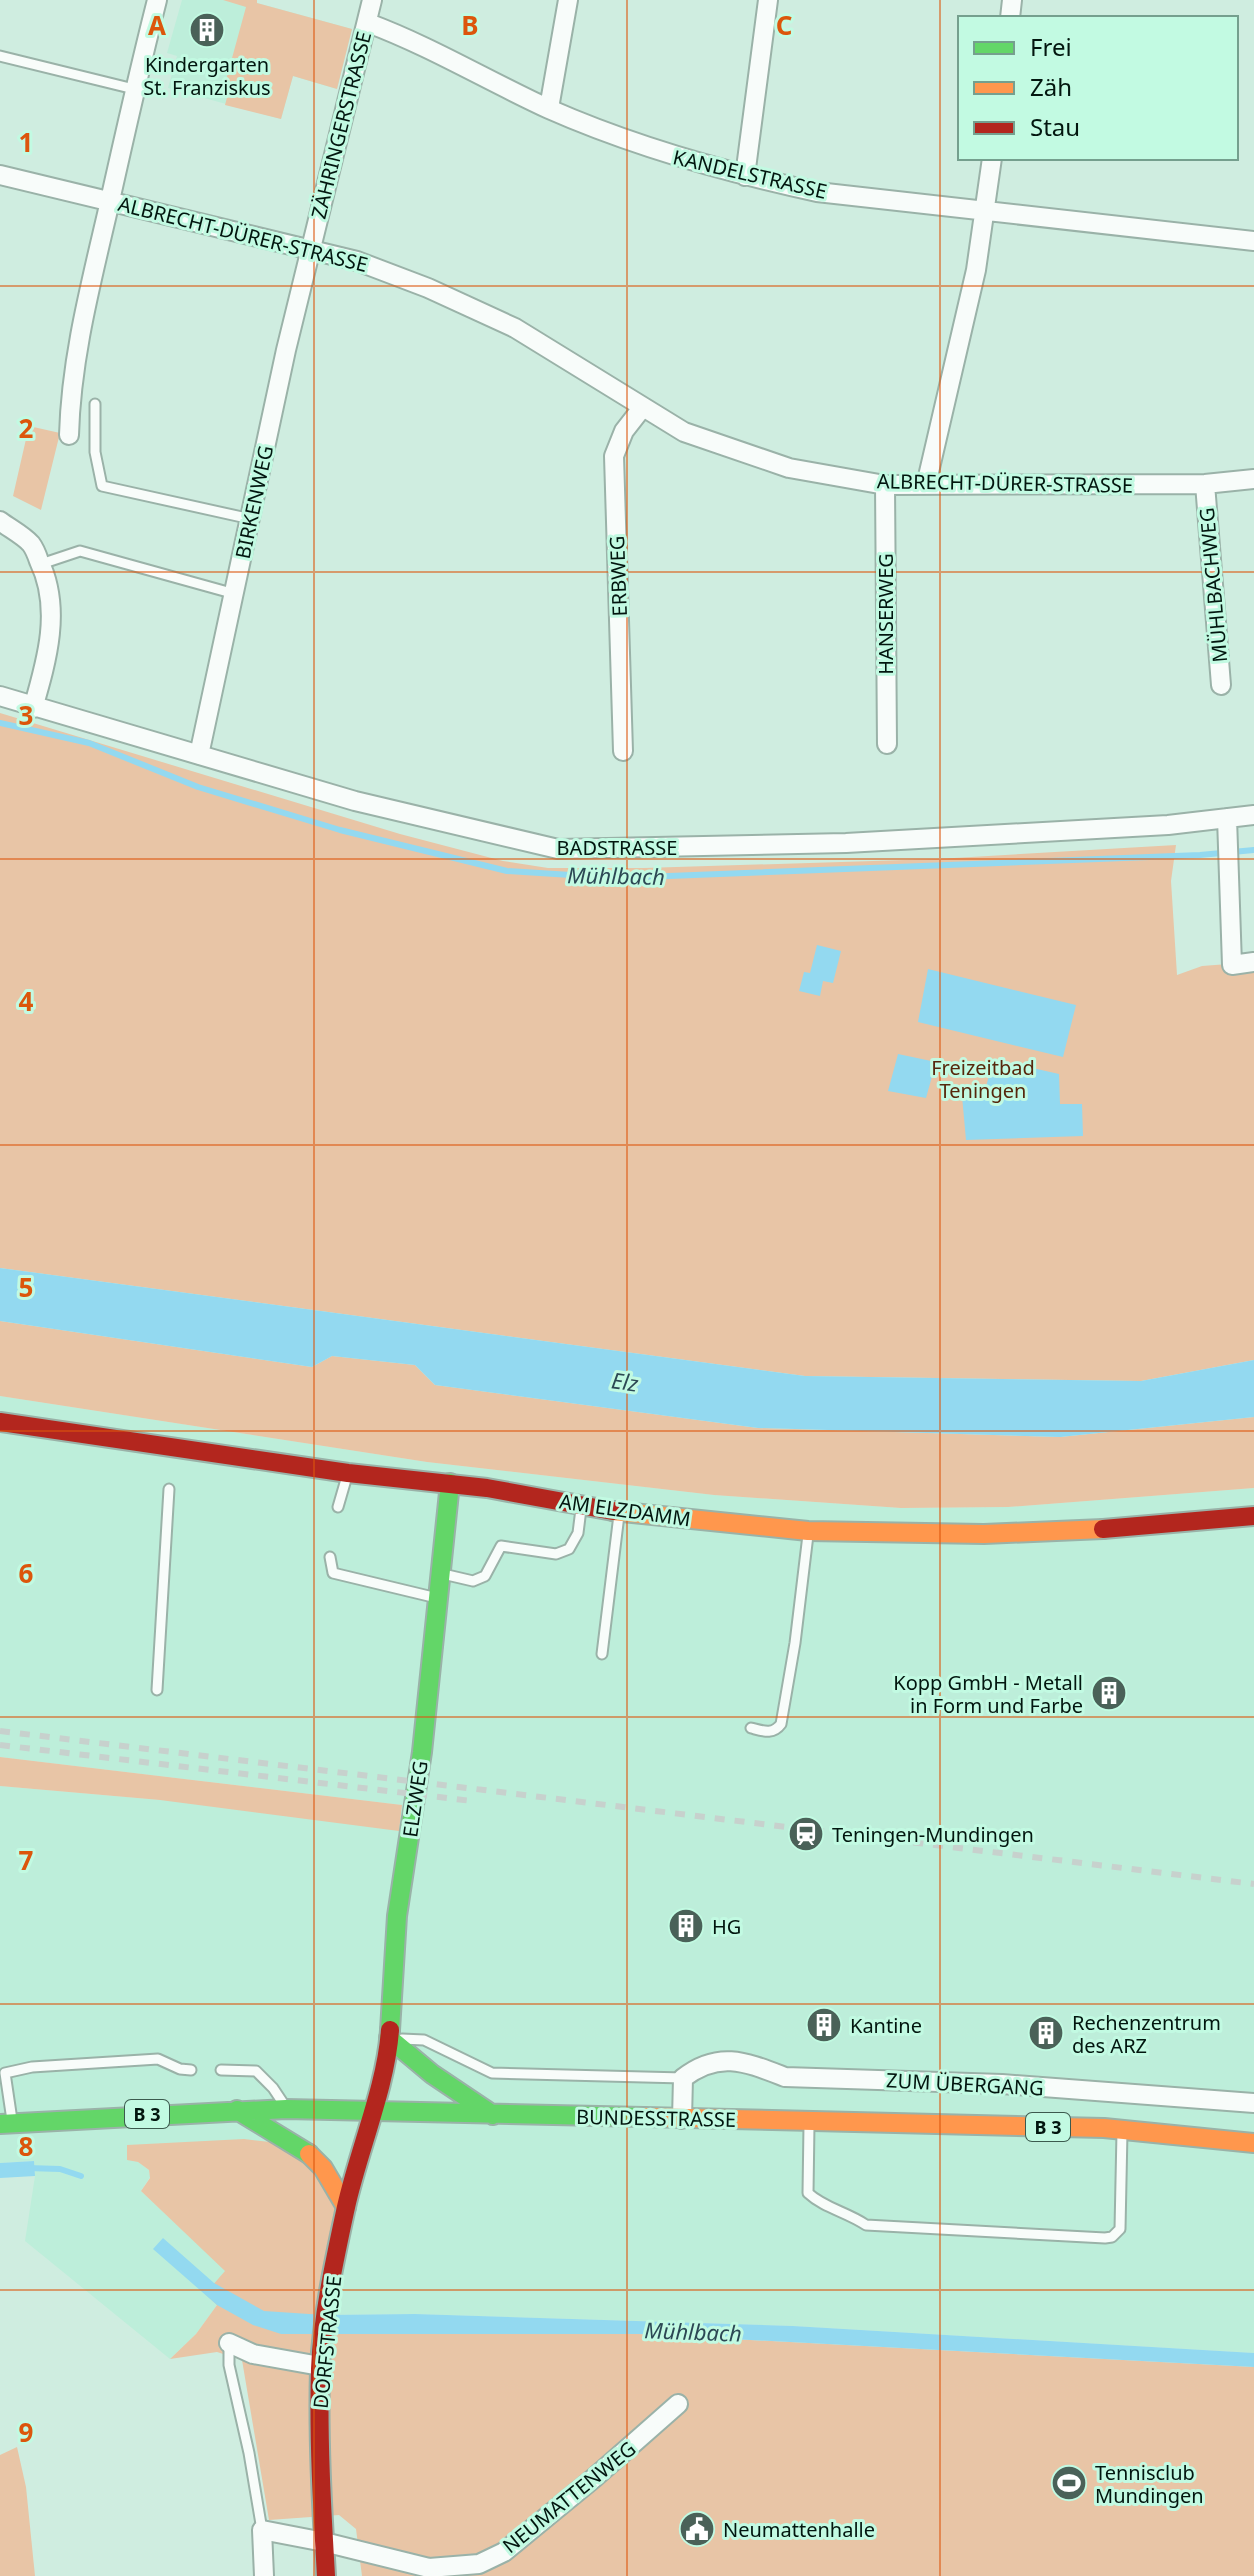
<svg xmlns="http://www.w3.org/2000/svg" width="1254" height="2576" viewBox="0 0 1254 2576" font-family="'Noto Sans',sans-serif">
  <rect width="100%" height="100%" fill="#cfede0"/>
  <path fill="#bdeeda" d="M 182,0 L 257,0 L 257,3 L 352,29 L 337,89 L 293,76 L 281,119 L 168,88 L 177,56 L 167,53 Z
    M 0,1396 L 427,1462 L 714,1495 L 901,1508 L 1008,1507 L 1254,1488 L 1254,2353 L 793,2326 L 415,2314 L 324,2315 L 333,2194 L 127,2160 L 138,2162 L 149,2170 L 150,2177 L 141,2191 L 226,2271 L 217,2305 L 196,2334 L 170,2359 L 25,2241 L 35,2176 L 34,2161 L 0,2163 L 0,1786 L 160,1800 L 402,1805 L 0,1757 Z"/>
  <path fill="#e8c5a6" d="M 223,0 L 257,0 L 257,3 L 352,29 L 337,89 L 293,76 L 281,119 L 225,105 L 231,82 L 226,80 L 246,7 Z
    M 29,426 L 60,433 L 41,510 L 13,496 Z
    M 0,713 L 400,834 L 503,861 L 548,868 L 644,868 L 937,859 L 1176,845 L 1171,881 L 1177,975 L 1202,966 L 1254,962 L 1254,1360 L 1141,1381 L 805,1376 L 0,1268 Z
    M 0,1321 L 312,1367 L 332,1356 L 415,1365 L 435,1385 L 758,1428 L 1060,1437 L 1254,1417 L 1254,1488 L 1008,1507 L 901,1508 L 714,1495 L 427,1462 L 0,1396 Z
    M 0,1757 L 402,1805 L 399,1831 L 160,1800 L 0,1786 Z
    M 244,2139 L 270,2142 L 313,2164 L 336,2212 L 322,2334 L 639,2334 L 1254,2367 L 1254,2576 L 362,2576 L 356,2529 L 339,2515 L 269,2520 L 242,2360 L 217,2352 L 170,2359 L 196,2334 L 217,2305 L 205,2294 L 225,2271 L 141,2191 L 150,2178 L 149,2170 L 138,2162 L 127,2160 L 127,2145 Z
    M 17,2447 L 26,2487 L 35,2576 L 0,2576 L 0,2455 Z"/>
  <path fill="#93d9f0" d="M 817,945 L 841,951 L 833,983 L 823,981 L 820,996 L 799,991 L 804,972 L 810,973 Z
    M 928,969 L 1076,1005 L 1063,1057 L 918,1022 Z
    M 898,1054 L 936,1062 L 926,1098 L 888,1091 Z
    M 993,1059 L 1059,1074 L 1060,1104 L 1082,1104 L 1083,1136 L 966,1140 L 962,1096 L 984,1095 Z
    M 0,1268 L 805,1376 L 1141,1381 L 1254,1360 L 1254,1417 L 1060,1437 L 758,1428 L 435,1385 L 415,1365 L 332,1356 L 312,1367 L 0,1321 Z
    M 34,2161 L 35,2176 L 0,2178 L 0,2163 Z
    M 163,2238 L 214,2283 L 264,2311 L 324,2315 L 415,2314 L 793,2326 L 1254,2353 L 1254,2367 L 639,2334 L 281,2334 L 253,2325 L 217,2305 L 153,2249 Z"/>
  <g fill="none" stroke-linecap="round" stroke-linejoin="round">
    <path stroke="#93d9f0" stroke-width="6" d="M 0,723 L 89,743 L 198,787 L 340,830 L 507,871 L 618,878 L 1200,855 L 1254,850
      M 27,2168 L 60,2169 L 81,2176"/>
    <defs>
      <path id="lane" d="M 0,56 L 134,89
        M 95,404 L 95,452 L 102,486 L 251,519
        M 41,564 L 80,551 L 235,594
        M 338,1507 L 347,1476
        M 330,1557 L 333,1573 L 437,1598
        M 443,1574 L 473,1581 L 485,1576 L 501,1546 L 556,1554 L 569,1549 L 578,1533 L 581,1509
        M 602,1654 L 619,1515
        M 157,1690 L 169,1489
        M 751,1728 C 763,1731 773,1735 781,1724 L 795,1643 L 808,1535
        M 402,2039 L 424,2040 L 492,2073 L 683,2078
        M 221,2070 L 256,2071 L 273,2088 L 283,2103
        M 12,2120 L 5,2073 L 32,2067 L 158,2059 L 180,2069 L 191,2070
        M 809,2125 L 808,2193 C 824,2208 847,2212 866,2225 L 1105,2238 L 1112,2237 L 1120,2229 L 1122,2132
        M 229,2343 L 229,2365 L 249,2453 L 262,2530"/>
      <path id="street" d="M 1010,18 L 1012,0
        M 368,23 C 430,46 488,81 549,109 C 635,147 725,172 817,192 L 1254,241
        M 549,108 L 568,0
        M 0,175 L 357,261 L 428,288 L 515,328 L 684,432 L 789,468 L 885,485 L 1205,484 L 1254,479
        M 745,176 L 768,0
        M 69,435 C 71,360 90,287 107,214 C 123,142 139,71 157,0
        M 1205,484 L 1221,685
        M 885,485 L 887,744
        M 926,485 L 976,270 L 992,158
        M 0,521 C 9,528 23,535 31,544 C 34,548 37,555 39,561 C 62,608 47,660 33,708
        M 0,696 L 355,801 L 558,849 L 846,843 L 1168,825 L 1254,815
        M 623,751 L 614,456 L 624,431 L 642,408
        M 199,755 L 286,350 L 372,0
        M 1227,818 L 1232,965 L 1254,962
        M 682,2119 L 683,2078 C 719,2050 746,2062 785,2077 L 1002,2084 L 1254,2103
        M 229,2343 L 253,2354 L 320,2366
        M 264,2576 L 262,2530 L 324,2542 L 429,2568 L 479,2564 L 504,2552 L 594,2478 L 678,2404"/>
      <path id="fast" d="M 390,2030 L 397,1916 L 422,1752 L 450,1483
        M 389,2038 L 432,2074 L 493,2115
        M 237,2110 L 309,2154
        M 0,2124 L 286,2109 L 644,2117"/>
      <path id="slow" d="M 613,1511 L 808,1531 L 984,1534 L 1103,1529
        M 644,2117 L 1104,2128 L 1254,2143
        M 309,2154 L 323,2168 L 346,2207"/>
      <path id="jam" d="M 0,1422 L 348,1473 L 487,1488 L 613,1511
        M 1103,1529 L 1254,1516
        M 326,2576 C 322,2507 318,2438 320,2369 C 322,2317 335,2258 346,2207 C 359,2149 386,2087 390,2030"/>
    </defs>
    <use href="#lane" stroke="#9ab2a8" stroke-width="13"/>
    <use href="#street" stroke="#9ab2a8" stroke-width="22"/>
    <use href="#fast" stroke="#9ab2a8" stroke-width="22"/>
    <use href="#slow" stroke="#9ab2a8" stroke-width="22"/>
    <use href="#jam" stroke="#9ab2a8" stroke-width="22"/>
    <use href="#lane" stroke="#f8fcfa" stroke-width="9"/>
    <use href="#street" stroke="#f8fcfa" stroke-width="18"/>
    <use href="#fast" stroke="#63d668" stroke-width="18"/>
    <use href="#slow" stroke="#ff974d" stroke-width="18"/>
    <use href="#jam" stroke="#b3261e" stroke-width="18"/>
    <path stroke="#c7d1cd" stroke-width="6" stroke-dasharray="10 10" stroke-linecap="butt" d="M 0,1731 L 1254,1884
      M 0,1745 L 472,1801"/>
  </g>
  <path fill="none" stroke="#dc560c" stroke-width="2" stroke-opacity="0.55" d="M 314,0 L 314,2576M 627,0 L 627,2576M 940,0 L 940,2576M 0,286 L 1254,286M 0,572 L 1254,572M 0,859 L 1254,859M 0,1145 L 1254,1145M 0,1431 L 1254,1431M 0,1717 L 1254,1717M 0,2004 L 1254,2004M 0,2290 L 1254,2290"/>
  <defs>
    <symbol id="building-disc" viewBox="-11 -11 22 22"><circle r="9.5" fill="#4a6158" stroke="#c2fae2"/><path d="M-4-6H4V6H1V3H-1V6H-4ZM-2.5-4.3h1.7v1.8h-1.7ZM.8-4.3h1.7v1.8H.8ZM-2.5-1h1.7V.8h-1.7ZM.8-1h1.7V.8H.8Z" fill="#fff"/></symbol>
    <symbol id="station-disc" viewBox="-11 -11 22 22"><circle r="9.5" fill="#4a6158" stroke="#c2fae2"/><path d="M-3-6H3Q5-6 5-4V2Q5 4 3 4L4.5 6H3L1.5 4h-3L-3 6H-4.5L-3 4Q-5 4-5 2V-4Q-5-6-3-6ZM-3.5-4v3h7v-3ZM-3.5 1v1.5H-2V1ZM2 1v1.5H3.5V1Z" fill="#fff"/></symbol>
    <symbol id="stadium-disc" viewBox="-11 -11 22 22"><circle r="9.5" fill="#4a6158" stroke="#c2fae2"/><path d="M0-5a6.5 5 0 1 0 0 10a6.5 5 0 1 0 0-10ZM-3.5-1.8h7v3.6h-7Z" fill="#fff"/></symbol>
    <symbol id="civic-disc" viewBox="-11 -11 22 22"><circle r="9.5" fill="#4a6158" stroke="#c2fae2"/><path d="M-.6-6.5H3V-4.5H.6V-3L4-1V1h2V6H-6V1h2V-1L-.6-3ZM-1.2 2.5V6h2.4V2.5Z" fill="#fff"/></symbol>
  </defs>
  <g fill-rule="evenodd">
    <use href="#building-disc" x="187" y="10" width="40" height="40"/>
    <use href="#building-disc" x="1089" y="1673" width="40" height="40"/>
    <use href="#station-disc" x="786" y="1814" width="40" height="40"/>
    <use href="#building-disc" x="666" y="1906" width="40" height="40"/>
    <use href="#building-disc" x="804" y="2005" width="40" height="40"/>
    <use href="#building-disc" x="1026" y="2013" width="40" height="40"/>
    <use href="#stadium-disc" x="1049" y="2463" width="40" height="40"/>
    <use href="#civic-disc" x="677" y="2509" width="40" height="40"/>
  </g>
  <g text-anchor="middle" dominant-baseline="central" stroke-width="6" stroke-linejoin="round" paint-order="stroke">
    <g fill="#c2fae2" stroke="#3c5a4e" stroke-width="2">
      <rect x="125" y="2100" width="44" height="28" rx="6"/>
      <rect x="1026" y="2113" width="44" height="28" rx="6"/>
    </g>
    <g font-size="18" font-weight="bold" fill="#02160f">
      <text x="147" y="2114">B 3</text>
      <text x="1048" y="2127">B 3</text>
    </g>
    <g font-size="20" fill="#02160f" stroke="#c2fae2" text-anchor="start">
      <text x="207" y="64" text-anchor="middle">Kindergarten<tspan x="207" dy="23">St. Franziskus</tspan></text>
      <text x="1083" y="1682" text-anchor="end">Kopp GmbH - Metall<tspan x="1083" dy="23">in Form und Farbe</tspan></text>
      <text x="832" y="1834">Teningen-Mundingen</text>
      <text x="712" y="1926">HG</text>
      <text x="1072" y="2022">Rechenzentrum<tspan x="1072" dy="23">des ARZ</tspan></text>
      <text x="850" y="2025">Kantine</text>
      <text x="1095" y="2472">Tennisclub<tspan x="1095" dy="23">Mundingen</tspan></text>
      <text x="723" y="2529">Neumattenhalle</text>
    </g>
    <g font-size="20" fill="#02160f" stroke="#c2fae2">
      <text transform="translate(341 125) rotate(-76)">ZÄHRINGERSTRASSE</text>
      <text transform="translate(750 174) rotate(13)">KANDELSTRASSE</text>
      <text transform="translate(243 234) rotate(14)">ALBRECHT-DÜRER-STRASSE</text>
      <text transform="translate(1005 483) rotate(1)">ALBRECHT-DÜRER-STRASSE</text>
      <text transform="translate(254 502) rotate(-78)">BIRKENWEG</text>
      <text transform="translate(618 576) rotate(-92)">ERBWEG</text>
      <text transform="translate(1213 585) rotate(-95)">MÜHLBACHWEG</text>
      <text transform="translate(885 614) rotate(-90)">HANSERWEG</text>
      <text x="617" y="847">BADSTRASSE</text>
      <text transform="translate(625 1510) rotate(8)">AM ELZDAMM</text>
      <text transform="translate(415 1799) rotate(-82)">ELZWEG</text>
      <text transform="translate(965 2084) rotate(3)">ZUM ÜBERGANG</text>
      <text transform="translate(656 2118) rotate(1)">BUNDESSTRASSE</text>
      <text transform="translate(327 2342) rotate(-84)">DORFSTRASSE</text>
      <text transform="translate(569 2497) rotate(-39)">NEUMATTENWEG</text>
    </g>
    <g font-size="20" fill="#56270c" stroke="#c2fae2">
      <text x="983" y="1067">Freizeitbad<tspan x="983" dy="23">Teningen</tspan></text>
    </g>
    <g font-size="22" font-style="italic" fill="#2c4854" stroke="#c2fae2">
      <text transform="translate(616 875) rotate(1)">Mühlbach</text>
      <text transform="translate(625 1381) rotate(8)">Elz</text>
      <text transform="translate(693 2331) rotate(2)">Mühlbach</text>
    </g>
  </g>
  <g font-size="26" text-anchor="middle" font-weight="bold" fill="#dc560c" stroke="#c2fae2" stroke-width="6" stroke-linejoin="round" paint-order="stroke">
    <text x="157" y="35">A</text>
    <text x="470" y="35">B</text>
    <text x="784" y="35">C</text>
    <text x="26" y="152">1</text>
    <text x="26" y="438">2</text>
    <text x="26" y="725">3</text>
    <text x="26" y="1011">4</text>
    <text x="26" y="1297">5</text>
    <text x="26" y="1583">6</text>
    <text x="26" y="1870">7</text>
    <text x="26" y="2156">8</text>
    <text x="26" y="2442">9</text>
  </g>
  <rect x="958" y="16" width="280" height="144" fill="#c2fae2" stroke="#759f8e" stroke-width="2"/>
  <rect x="974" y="42" width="40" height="12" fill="#63d668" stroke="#759f8e" stroke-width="2"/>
  <text x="1030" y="56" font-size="24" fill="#02160f">Frei</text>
  <rect x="974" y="82" width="40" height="12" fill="#ff974d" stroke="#759f8e" stroke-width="2"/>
  <text x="1030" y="96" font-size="24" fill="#02160f">Zäh</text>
  <rect x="974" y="122" width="40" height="12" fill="#b3261e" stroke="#759f8e" stroke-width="2"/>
  <text x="1030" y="136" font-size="24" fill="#02160f">Stau</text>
</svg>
